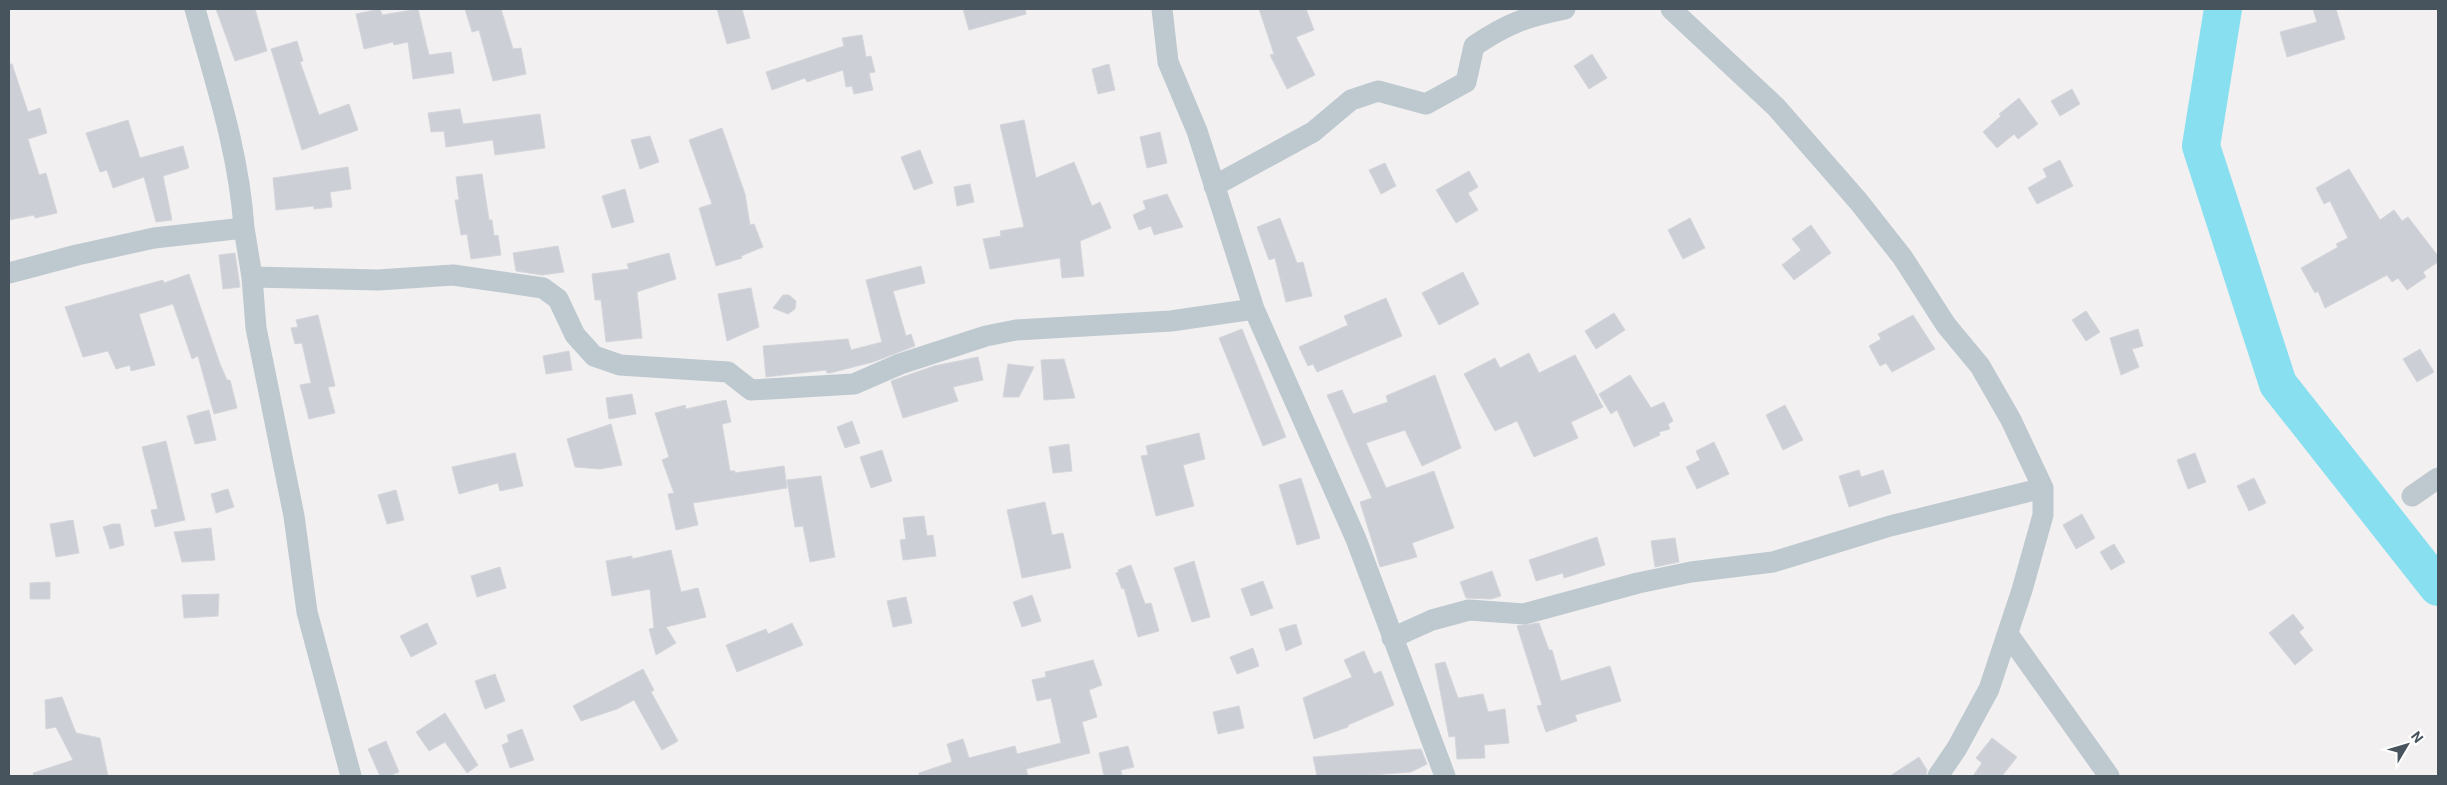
<svg xmlns="http://www.w3.org/2000/svg" width="2447" height="785" viewBox="0 0 2447 785" font-family="Roboto,sans-serif">
  <rect width="100%" height="100%" fill="#f2f0f0"/>
  <g fill="none" stroke-linecap="round" stroke-linejoin="round">
    <path stroke="#88dff0" stroke-width="38" d="M 2223,9 L 2201,146 L 2278,384 L 2438,587"/>
  </g>
  <path fill="#cccfd5" stroke="#d4d6dc" d="M 216,9 L 255,9 L 267,51 L 235,61 Z
    M 380,9 L 382,15 L 418,9 L 429,55 L 451,52 L 454,73 L 413,79 L 408,42 L 394,45 L 393,42 L 364,49 L 356,14 Z
    M 465,9 L 501,9 L 513,49 L 521,48 L 526,74 L 493,81 L 479,30 L 472,32 Z
    M 717,9 L 742,9 L 750,38 L 727,44 Z
    M 963,9 L 1025,9 L 1026,14 L 969,30 Z
    M 1259,9 L 1306,9 L 1314,30 L 1296,37 L 1315,75 L 1287,89 L 1270,55 L 1274,54 Z
    M 2313,9 L 2336,9 L 2345,39 L 2287,57 L 2280,32 L 2317,22 Z
    M 862,35 L 866,57 L 871,56 L 875,72 L 869,73 L 873,90 L 854,94 L 852,86 L 846,87 L 843,70 L 807,82 L 805,78 L 772,90 L 766,72 L 844,46 L 842,38 Z
    M 297,41 L 303,61 L 300,62 L 319,115 L 349,104 L 358,130 L 302,150 L 271,49 Z
    M 1592,54 L 1607,78 L 1589,89 L 1574,66 Z
    M 9,64 L 12,64 L 28,112 L 40,108 L 47,133 L 28,139 L 39,175 L 46,173 L 57,213 L 35,218 L 34,215 L 9,220 Z
    M 1109,64 L 1115,90 L 1098,94 L 1092,69 Z
    M 2072,89 L 2080,104 L 2060,116 L 2051,101 Z
    M 2019,98 L 2038,124 L 2018,139 L 2014,134 L 1997,148 L 1983,132 L 2001,116 L 1999,114 Z
    M 460,109 L 463,124 L 540,114 L 545,148 L 495,155 L 493,140 L 446,147 L 444,131 L 431,132 L 428,113 Z
    M 128,120 L 140,158 L 183,146 L 189,168 L 163,176 L 172,220 L 156,222 L 144,177 L 113,188 L 107,170 L 100,172 L 86,133 Z
    M 1024,120 L 1036,178 L 1074,162 L 1092,206 L 1100,202 L 1111,228 L 1080,241 L 1084,276 L 1062,278 L 1060,258 L 990,269 L 983,239 L 1001,236 L 1000,231 L 1024,227 L 1000,125 Z
    M 722,128 L 745,194 L 750,225 L 754,224 L 763,247 L 741,256 L 742,258 L 716,266 L 699,208 L 712,204 L 689,140 Z
    M 1160,132 L 1167,163 L 1147,168 L 1140,137 Z
    M 650,136 L 659,162 L 640,169 L 631,140 Z
    M 920,150 L 933,183 L 914,190 L 901,157 Z
    M 2060,160 L 2073,186 L 2037,204 L 2028,188 L 2047,177 L 2043,169 Z
    M 1385,163 L 1396,186 L 1381,194 L 1369,170 Z
    M 348,167 L 351,189 L 330,192 L 332,207 L 314,209 L 314,206 L 276,210 L 273,178 Z
    M 2349,169 L 2380,220 L 2394,210 L 2402,221 L 2408,217 L 2438,256 L 2438,262 L 2423,272 L 2426,277 L 2407,290 L 2398,278 L 2392,282 L 2387,275 L 2325,308 L 2318,291 L 2315,293 L 2301,268 L 2338,247 L 2336,244 L 2348,238 L 2330,201 L 2324,204 L 2316,188 Z
    M 1469,171 L 1478,187 L 1468,193 L 1478,210 L 1456,223 L 1436,190 Z
    M 482,174 L 489,220 L 492,220 L 494,236 L 498,235 L 501,255 L 471,259 L 467,234 L 461,235 L 455,200 L 459,200 L 456,177 Z
    M 970,184 L 974,202 L 957,206 L 954,187 Z
    M 625,189 L 634,222 L 612,228 L 602,196 Z
    M 1167,194 L 1183,227 L 1154,235 L 1151,226 L 1139,230 L 1133,215 L 1146,209 L 1143,201 Z
    M 1280,218 L 1297,263 L 1303,262 L 1312,296 L 1286,302 L 1275,258 L 1269,260 L 1257,227 Z
    M 1690,218 L 1705,248 L 1683,259 L 1668,230 Z
    M 1811,225 L 1831,253 L 1794,280 L 1782,265 L 1801,250 L 1792,239 Z
    M 558,246 L 564,272 L 542,275 L 516,271 L 513,253 Z
    M 235,253 L 240,287 L 223,289 L 219,255 Z
    M 669,253 L 676,279 L 637,292 L 642,338 L 606,342 L 601,300 L 595,300 L 592,274 L 629,269 L 627,264 Z
    M 921,266 L 925,283 L 893,291 L 906,336 L 911,334 L 915,346 L 873,362 L 830,373 L 827,373 L 826,370 L 766,377 L 763,346 L 848,339 L 851,350 L 882,342 L 866,280 Z
    M 1463,272 L 1479,304 L 1439,325 L 1422,293 Z
    M 189,274 L 220,364 L 227,380 L 230,380 L 237,408 L 214,414 L 198,356 L 192,359 L 173,304 L 139,314 L 155,365 L 131,371 L 130,365 L 116,369 L 108,351 L 83,357 L 65,307 L 163,280 L 164,283 Z
    M 751,288 L 759,327 L 727,341 L 718,294 Z
    M 783,295 L 789,295 L 796,301 L 795,309 L 788,314 L 773,308 Z
    M 1386,298 L 1402,336 L 1317,372 L 1313,364 L 1308,366 L 1299,347 L 1348,325 L 1344,316 Z
    M 2086,311 L 2100,332 L 2086,341 L 2072,320 Z
    M 1614,313 L 1625,330 L 1596,349 L 1585,331 Z
    M 318,315 L 335,386 L 328,387 L 335,413 L 309,419 L 300,385 L 311,383 L 302,343 L 295,344 L 291,328 L 298,327 L 296,320 Z
    M 1913,315 L 1935,349 L 1892,372 L 1886,363 L 1880,366 L 1869,346 L 1881,339 L 1878,334 Z
    M 1242,329 L 1286,437 L 1263,446 L 1219,338 Z
    M 2138,329 L 2143,346 L 2132,349 L 2139,367 L 2121,375 L 2110,338 Z
    M 2420,349 L 2434,372 L 2417,382 L 2403,359 Z
    M 569,351 L 572,370 L 546,374 L 543,356 Z
    M 1529,353 L 1539,373 L 1575,355 L 1603,407 L 1571,422 L 1578,438 L 1534,457 L 1517,421 L 1495,431 L 1464,374 L 1495,358 L 1500,368 Z
    M 978,357 L 983,380 L 953,387 L 958,401 L 903,418 L 891,381 L 934,366 Z
    M 1064,359 L 1075,398 L 1044,400 L 1041,360 Z
    M 1008,364 L 1034,367 L 1019,397 L 1003,397 Z
    M 1435,375 L 1461,448 L 1422,466 L 1405,430 L 1366,443 L 1386,488 L 1434,471 L 1454,528 L 1412,543 L 1417,557 L 1380,567 L 1360,502 L 1372,498 L 1327,395 L 1342,390 L 1353,414 L 1388,402 L 1386,396 Z
    M 1630,375 L 1651,408 L 1664,402 L 1673,421 L 1668,424 L 1670,429 L 1659,432 L 1660,435 L 1634,447 L 1617,410 L 1611,414 L 1599,394 Z
    M 632,394 L 636,414 L 609,419 L 606,398 Z
    M 726,400 L 731,422 L 722,424 L 730,471 L 735,471 L 735,473 L 784,466 L 787,488 L 693,503 L 698,525 L 676,530 L 668,494 L 674,493 L 662,460 L 669,457 L 655,413 L 685,405 L 686,409 Z
    M 1785,405 L 1803,440 L 1783,450 L 1766,415 Z
    M 209,410 L 216,440 L 195,444 L 187,416 Z
    M 852,421 L 860,443 L 845,448 L 837,427 Z
    M 611,424 L 622,465 L 600,469 L 575,467 L 567,439 Z
    M 1199,433 L 1205,459 L 1183,465 L 1194,506 L 1156,516 L 1141,456 L 1148,455 L 1146,446 Z
    M 166,441 L 185,520 L 155,527 L 151,510 L 158,509 L 142,447 Z
    M 1714,442 L 1729,474 L 1697,489 L 1686,467 L 1700,460 L 1696,451 Z
    M 1069,444 L 1072,471 L 1053,473 L 1049,447 Z
    M 882,450 L 892,481 L 871,488 L 860,457 Z
    M 515,453 L 523,486 L 500,491 L 498,483 L 459,494 L 452,467 Z
    M 2195,453 L 2206,482 L 2188,489 L 2177,460 Z
    M 1859,470 L 1861,477 L 1883,470 L 1891,493 L 1849,507 L 1839,476 Z
    M 821,476 L 835,557 L 810,562 L 803,526 L 795,527 L 787,480 Z
    M 1301,478 L 1320,538 L 1297,545 L 1279,485 Z
    M 2254,478 L 2266,503 L 2249,511 L 2237,486 Z
    M 228,489 L 234,507 L 216,513 L 211,494 Z
    M 396,490 L 404,520 L 387,524 L 378,495 Z
    M 1045,502 L 1052,535 L 1063,533 L 1071,568 L 1022,578 L 1007,510 Z
    M 2082,514 L 2095,538 L 2076,549 L 2063,525 Z
    M 924,516 L 927,536 L 933,535 L 936,556 L 903,560 L 900,540 L 906,539 L 903,518 Z
    M 73,520 L 79,553 L 56,557 L 50,524 Z
    M 113,524 L 120,524 L 124,545 L 110,549 L 103,527 Z
    M 211,528 L 215,560 L 182,562 L 174,532 Z
    M 1597,537 L 1605,565 L 1564,578 L 1563,573 L 1536,581 L 1529,560 Z
    M 1675,538 L 1679,562 L 1655,567 L 1651,541 Z
    M 2114,544 L 2125,562 L 2111,570 L 2100,552 Z
    M 671,550 L 681,592 L 698,588 L 706,617 L 666,627 L 676,643 L 656,655 L 649,629 L 654,628 L 650,589 L 612,596 L 606,561 L 632,556 L 632,559 Z
    M 1194,561 L 1210,617 L 1192,622 L 1174,568 Z
    M 1131,565 L 1145,604 L 1151,603 L 1159,631 L 1138,637 L 1124,588 L 1122,589 L 1116,573 L 1119,572 L 1118,570 Z
    M 500,567 L 506,588 L 477,597 L 471,576 Z
    M 1492,571 L 1501,596 L 1491,599 L 1466,598 L 1460,582 Z
    M 1263,581 L 1273,608 L 1251,616 L 1241,589 Z
    M 50,582 L 50,599 L 30,599 L 30,583 Z
    M 219,594 L 218,616 L 184,618 L 182,595 Z
    M 1032,595 L 1041,621 L 1022,627 L 1013,602 Z
    M 906,597 L 912,623 L 893,627 L 887,601 Z
    M 2293,614 L 2304,628 L 2299,632 L 2313,650 L 2295,665 L 2269,633 Z
    M 427,623 L 437,644 L 411,657 L 400,636 Z
    M 792,623 L 803,645 L 737,672 L 726,645 L 766,629 L 768,634 Z
    M 1539,623 L 1549,650 L 1552,650 L 1561,681 L 1610,666 L 1621,701 L 1575,715 L 1577,721 L 1546,732 L 1537,706 L 1542,705 L 1517,626 Z
    M 1296,624 L 1302,644 L 1286,651 L 1279,629 Z
    M 1253,648 L 1259,666 L 1237,674 L 1230,657 Z
    M 1364,651 L 1374,674 L 1381,671 L 1394,705 L 1348,725 L 1348,727 L 1314,739 L 1303,698 L 1352,677 L 1344,660 Z
    M 1093,660 L 1102,685 L 1089,690 L 1097,717 L 1082,722 L 1090,753 L 1026,769 L 1028,776 L 919,776 L 919,773 L 952,762 L 947,744 L 963,739 L 969,758 L 1015,746 L 1017,754 L 1061,743 L 1051,698 L 1037,701 L 1032,680 L 1046,677 L 1045,672 Z
    M 1445,662 L 1458,698 L 1483,694 L 1488,712 L 1505,709 L 1509,743 L 1484,745 L 1485,758 L 1457,759 L 1455,736 L 1449,737 L 1435,664 Z
    M 643,669 L 654,690 L 651,692 L 678,741 L 662,750 L 634,700 L 617,709 L 581,721 L 573,706 Z
    M 495,674 L 505,701 L 485,709 L 475,681 Z
    M 62,697 L 76,733 L 100,738 L 108,776 L 34,776 L 33,773 L 73,760 L 56,727 L 46,729 L 45,700 Z
    M 1239,706 L 1244,728 L 1218,734 L 1213,712 Z
    M 445,713 L 478,765 L 467,773 L 445,742 L 429,751 L 416,732 Z
    M 522,729 L 534,760 L 510,768 L 502,745 L 509,742 L 507,735 Z
    M 1992,738 L 2017,757 L 2002,776 L 1973,776 L 1982,763 L 1976,758 Z
    M 386,741 L 399,772 L 389,776 L 380,776 L 368,749 Z
    M 1128,746 L 1134,767 L 1121,770 L 1122,776 L 1104,776 L 1099,753 Z
    M 1421,749 L 1427,764 L 1411,772 L 1359,776 L 1317,776 L 1313,757 Z
    M 1919,757 L 1927,770 L 1926,776 L 1890,776 Z"/>
  <g fill="none" stroke-linecap="round" stroke-linejoin="round">
    <path stroke="#bdc8cf" stroke-width="21" d="M 195,9 C 215,81 239,152 244,228
      M 1162,9 L 1168,62 L 1197,131 L 1254,309
      M 1671,9 L 1776,107 L 1859,202 L 1903,258 L 1946,325 L 1980,366 L 2011,420 L 2043,488 L 2043,515 L 2022,590 L 1989,689 L 1957,748 L 1938,776
      M 1214,186 L 1313,132 L 1351,100 L 1378,91 L 1426,104 L 1466,82 L 1474,46 C 1508,23 1526,17 1565,9
      M 9,273 L 77,255 L 154,238 L 244,228 L 252,277 L 256,328 L 294,516 L 307,612 L 351,776
      M 252,277 L 378,280 L 453,275 L 543,288 L 558,299 L 575,335 L 594,356 L 620,365 L 728,372 L 751,390 L 854,384 L 900,364 L 986,336 L 1016,330 L 1171,321 L 1254,309 L 1356,539 L 1445,776
      M 2412,496 L 2438,478
      M 2008,634 L 2109,776
      M 1392,638 L 1432,620 L 1469,610 L 1524,614 L 1638,583 L 1691,572 L 1773,562 L 1890,526 L 2043,488"/>
  </g>
  <rect width="2447" height="785" fill="none" stroke="#47545e" stroke-width="20"/>
  <g transform="translate(2407 745) rotate(52)" stroke="#ffffff" stroke-width="4" paint-order="stroke">
  <path d="M0-4L9 19L0 12L-9 19Z" fill="#47545e"/>
  <text y="-8" font-size="14" font-weight="bold" text-anchor="middle" fill="#47545e">N</text>
  </g>
</svg>
